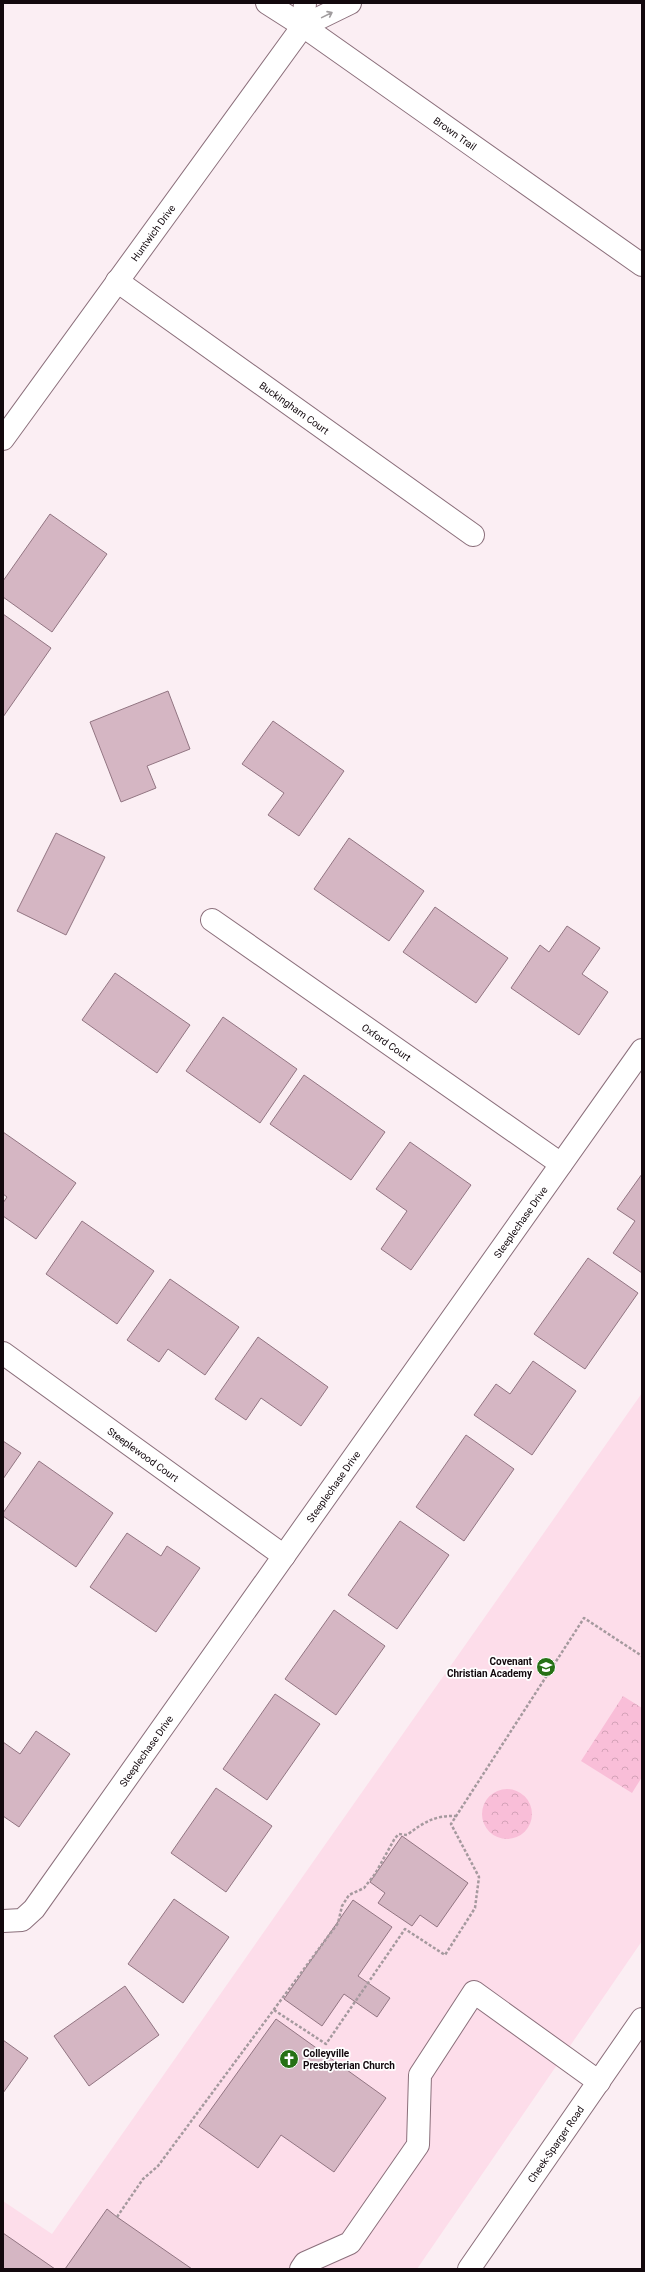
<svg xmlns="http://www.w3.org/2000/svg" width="645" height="2272" viewBox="0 0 645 2272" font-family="Roboto,sans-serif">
  <defs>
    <pattern id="park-crowns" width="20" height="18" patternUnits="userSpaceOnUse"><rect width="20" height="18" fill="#f9bed8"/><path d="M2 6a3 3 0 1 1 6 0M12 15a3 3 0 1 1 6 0" fill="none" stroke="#d4a2b8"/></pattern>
  </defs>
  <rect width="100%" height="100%" fill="#fbeef3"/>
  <path fill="#fdddea" d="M 642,1393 L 642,1941 L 417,2269 L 3,2269 L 3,2201 L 52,2234 Z"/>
  <path fill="url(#park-crowns)" d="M 623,1696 L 642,1708 L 642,1777 L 632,1793 L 581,1761 Z
    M482 1814a25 25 0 1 1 50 0a25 25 0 1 1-50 0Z"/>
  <path fill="#d5b6c3" stroke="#927582" d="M 50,514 L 107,554 L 52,632 L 3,597 L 3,581 Z
    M 3,614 L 51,648 L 3,717 Z
    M 168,691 L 190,749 L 147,766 L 156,788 L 121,802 L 90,722 Z
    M 273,721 L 344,771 L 299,836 L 268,815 L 284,793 L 242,764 Z
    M 56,833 L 105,857 L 66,935 L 17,911 Z
    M 349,838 L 424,891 L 389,941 L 314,889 Z
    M 435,907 L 508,958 L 476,1003 L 403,952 Z
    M 567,926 L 600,948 L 582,974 L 608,992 L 579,1035 L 511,988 L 540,945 L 549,952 Z
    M 115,973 L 190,1025 L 157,1073 L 82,1020 Z
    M 223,1017 L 297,1069 L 260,1123 L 186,1071 Z
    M 304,1075 L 385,1132 L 351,1180 L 270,1124 Z
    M 3,1132 L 76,1183 L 36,1239 L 3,1216 L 3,1203 L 7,1197 L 3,1194 Z
    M 410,1142 L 471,1185 L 411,1270 L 381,1249 L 407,1211 L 376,1189 Z
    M 642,1174 L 642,1273 L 613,1253 L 635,1221 L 617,1209 Z
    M 82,1221 L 154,1271 L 117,1324 L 46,1274 Z
    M 588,1258 L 638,1293 L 585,1369 L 534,1334 Z
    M 170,1279 L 239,1327 L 205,1375 L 168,1349 L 159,1362 L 127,1340 Z
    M 258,1337 L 328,1387 L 301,1426 L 261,1398 L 246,1420 L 215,1399 Z
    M 533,1361 L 576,1391 L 532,1455 L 474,1415 L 496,1384 L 510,1394 Z
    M 466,1435 L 514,1469 L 464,1541 L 416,1507 Z
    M 3,1441 L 21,1453 L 3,1479 Z
    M 39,1461 L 113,1513 L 76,1567 L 3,1516 L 3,1513 Z
    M 400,1521 L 449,1555 L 397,1629 L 348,1595 Z
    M 127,1533 L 161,1556 L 167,1546 L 200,1568 L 156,1632 L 90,1587 Z
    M 334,1610 L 385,1646 L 336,1715 L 285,1679 Z
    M 275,1694 L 320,1724 L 267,1800 L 223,1769 Z
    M 36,1731 L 70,1754 L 19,1827 L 3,1816 L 3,1742 L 20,1754 Z
    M 216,1788 L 272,1826 L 226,1892 L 171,1853 Z
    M 402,1836 L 468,1883 L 437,1927 L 420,1915 L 412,1926 L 378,1903 L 385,1893 L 370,1882 Z
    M 174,1899 L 229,1937 L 183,2003 L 128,1964 Z
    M 353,1900 L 392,1927 L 358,1976 L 390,1998 L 377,2017 L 344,1994 L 322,2026 L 284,1999 Z
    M 125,1986 L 159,2035 L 89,2086 L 54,2036 Z
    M 276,2019 L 386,2098 L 334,2172 L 281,2135 L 258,2168 L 199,2126 Z
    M 3,2040 L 28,2058 L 3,2093 Z
    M 107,2209 L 117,2217 L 192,2269 L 65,2269 Z
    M 3,2233 L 55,2269 L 3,2269 Z"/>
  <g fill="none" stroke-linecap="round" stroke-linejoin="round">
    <defs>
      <g id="minor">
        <path id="s1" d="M 267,3 L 303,26 L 642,265"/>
        <path d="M 303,26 L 305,3"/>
        <path id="s2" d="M 117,281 L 473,535"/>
        <path id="s3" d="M 3,439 L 303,26 L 350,3"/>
        <path id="s4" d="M 212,920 L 561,1164"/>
        <path id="s5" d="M 3,1353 L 284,1556"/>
        <path id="s6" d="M 3,1921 L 22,1920 L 34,1909 L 642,1050"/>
        <path d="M 301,2269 L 305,2263 L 350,2243 L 418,2145 L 420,2075 L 474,1992 L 599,2082"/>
      </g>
      <g id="major">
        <path id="s7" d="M 469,2269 L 642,2019"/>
      </g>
    </defs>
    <use href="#minor" stroke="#8b6f7b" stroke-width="24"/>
    <use href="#major" stroke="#8b6f7b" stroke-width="24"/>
    <path stroke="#a5999e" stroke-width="2.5" stroke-dasharray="3 2" stroke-linecap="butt" d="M 274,2010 L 326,2044 L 405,1929 L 445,1955 L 475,1908 L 479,1877 L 451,1824 L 584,1618 L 642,1656
      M 117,2217 L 143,2179 L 158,2166 L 338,1923 L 342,1906 L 349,1895 L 364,1888 L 375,1874 L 395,1838 L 399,1834 L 407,1835 C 424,1822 435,1815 457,1816"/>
    <use href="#minor" stroke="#fff" stroke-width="22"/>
    <use href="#major" stroke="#fff" stroke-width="22"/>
  </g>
  <defs><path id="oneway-shaft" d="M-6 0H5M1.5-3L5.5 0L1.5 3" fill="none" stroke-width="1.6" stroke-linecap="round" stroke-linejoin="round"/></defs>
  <use stroke="#a09c9e" href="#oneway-shaft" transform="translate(327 15) rotate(-26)"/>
  <defs>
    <symbol id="school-disc" viewBox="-11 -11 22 22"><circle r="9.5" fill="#267115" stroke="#fff"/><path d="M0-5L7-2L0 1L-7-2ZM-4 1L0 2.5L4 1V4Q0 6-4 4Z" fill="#fff"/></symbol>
    <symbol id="church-disc" viewBox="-11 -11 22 22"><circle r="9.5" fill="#267115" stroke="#fff"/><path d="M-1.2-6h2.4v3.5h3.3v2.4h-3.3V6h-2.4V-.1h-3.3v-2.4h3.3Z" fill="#fff"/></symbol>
  </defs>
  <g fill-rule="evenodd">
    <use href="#school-disc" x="535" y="1656" width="22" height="22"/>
    <use href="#church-disc" x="278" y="2048" width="22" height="22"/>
  </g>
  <g text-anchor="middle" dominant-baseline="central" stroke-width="3.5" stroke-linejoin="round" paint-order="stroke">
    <g font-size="10" fill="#12080d" stroke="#fff">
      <text stroke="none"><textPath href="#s1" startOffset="229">Brown Trail</textPath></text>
      <text stroke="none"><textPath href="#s3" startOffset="255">Huntwich Drive</textPath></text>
      <text stroke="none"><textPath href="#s2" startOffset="218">Buckingham Court</textPath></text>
      <text stroke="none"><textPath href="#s4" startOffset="213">Oxford Court</textPath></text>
      <text stroke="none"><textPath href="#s6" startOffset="877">Steeplechase Drive</textPath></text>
      <text stroke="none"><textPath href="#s5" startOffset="173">Steeplewood Court</textPath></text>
      <text stroke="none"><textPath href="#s6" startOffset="553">Steeplechase Drive</textPath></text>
      <text stroke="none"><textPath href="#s6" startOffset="229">Steeplechase Drive</textPath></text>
      <text stroke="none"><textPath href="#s7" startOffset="152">Cheek-Sparger Road</textPath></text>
    </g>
    <g font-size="10" font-weight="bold" fill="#12080d" stroke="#fff" text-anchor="end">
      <text x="532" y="1661">Covenant<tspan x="532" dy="12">Christian Academy</tspan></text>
      <text x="303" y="2053" text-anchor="start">Colleyville<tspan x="303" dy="12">Presbyterian Church</tspan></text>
    </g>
  </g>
  <rect width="645" height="2272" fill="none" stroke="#12080d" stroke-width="8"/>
</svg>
